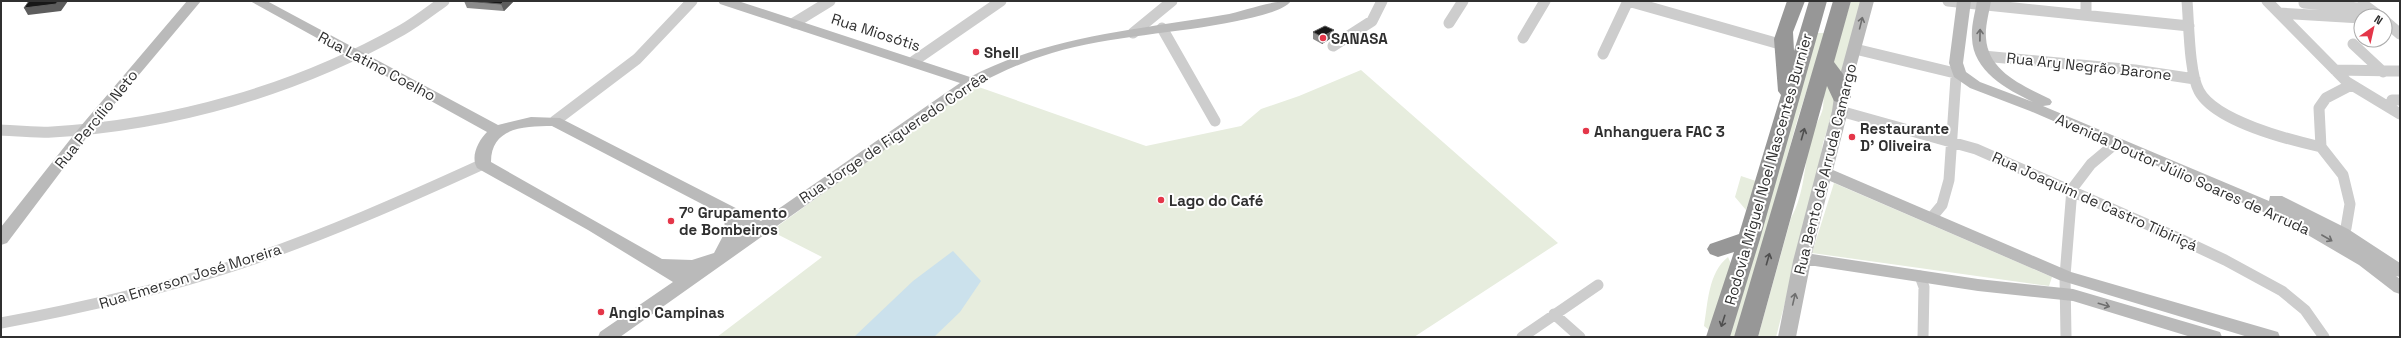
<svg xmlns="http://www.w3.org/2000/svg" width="2401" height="338" viewBox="0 0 2401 338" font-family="'Space Grotesk',sans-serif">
  <rect width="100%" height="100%" fill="#fff"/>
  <path fill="#e7edde" d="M 1851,1 L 1864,1 L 1843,74 L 1832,64 Z
    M 1817,33 L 1825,33 L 1797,121 L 1737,337 L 1728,337 Z
    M 1361,70 L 1558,243 L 1414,337 L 717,337 L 822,257 L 771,231 L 973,85 L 1146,146 L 1241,126 L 1261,109 L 1299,96 Z
    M 1827,77 L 1836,101 L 1823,143 L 1815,188 L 1776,337 L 1758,337 L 1791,218 C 1805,193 1804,164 1811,137 C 1814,127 1821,117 1823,108 C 1824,97 1824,88 1827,77 Z
    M 1741,176 L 1756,181 L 1746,210 L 1735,197 Z
    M 1834,183 L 2052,277 L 2049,286 L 1812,253 Z
    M 1728,257 L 1731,264 L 1709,330 L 1704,326 C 1708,303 1708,273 1728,257 Z"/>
  <path fill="#cbe1ec" d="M 953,251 L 981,281 L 960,312 L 934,337 L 854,337 L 913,281 Z"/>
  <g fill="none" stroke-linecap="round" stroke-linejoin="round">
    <path stroke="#cdcdcd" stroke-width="11" d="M 1628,1 L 1783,45
      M 1948,1 L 2189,26
      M 2086,1 L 2086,15
      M 2187,1 C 2189,23 2189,73 2199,91 C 2215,121 2290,140 2321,147
      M 2267,1 L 2347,82 L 2400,114
      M 2304,3 L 2369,9
      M 2363,4 L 2379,16
      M 2279,13 L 2361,18
      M 2385,21 L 2400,34
      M 794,23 L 830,1
      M 1449,23 L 1463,1
      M 1162,28 L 1215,121
      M 1133,33 L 1172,1
      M 1523,38 L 1545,1
      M 2353,44 L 2383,72
      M 1333,46 L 1372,21 L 1382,1
      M 1855,49 L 1959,74 L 1956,77 L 1949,180 L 1942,205 L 1932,217
      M 1603,54 L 1628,1
      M 1983,56 L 2135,70 L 2195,79
      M 914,61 L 1001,1
      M 2335,70 L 2400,71
      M 2392,100 L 2400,100
      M 1840,111 L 1976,149 L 2176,237 L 2225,260 L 2282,291 L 2305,310 L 2324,337
      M 555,121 L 637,59 L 692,1
      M 1,130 C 18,131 36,133 52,132 C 173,125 296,90 402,30 C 416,22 430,11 444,1
      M 2342,233 L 2346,228 L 2350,204 L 2343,175 L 2321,147 L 2319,108 L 2326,98 L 2351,85
      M 1920,276 L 1924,287 L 1923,337
      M 1554,314 L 1580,337
      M 1,323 C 83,308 163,289 242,263 C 325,235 404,200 483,164
      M 1522,337 L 1598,285
      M 2066,337 L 2065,276 L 2072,189 L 2091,164 L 2116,143"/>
    <path fill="#bababa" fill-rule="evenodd" d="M 187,1 L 201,1 L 90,133 L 7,243 L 1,245 L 1,227 L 80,127 Z
      M 250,1 L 267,1 L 498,125 L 531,117 L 560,118 L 761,221 L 960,83 L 720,4 L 718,1 L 738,1 L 970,77 C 1049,36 1136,30 1223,15 C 1246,11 1267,1 1291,1 C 1283,12 1250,18 1237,21 C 1176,34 1112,35 1052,53 C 1025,61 1001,72 976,85 L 620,337 L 598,337 L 600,332 L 673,282 L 588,230 L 477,168 C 470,156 479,140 487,132 ZM 552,126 L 725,216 L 724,234 L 714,253 L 692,260 L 662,259 L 491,162 C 491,127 525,126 552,126 ZM 741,225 L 749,229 L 740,236 Z
      M 1860,1 L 1874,1 L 1848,97 L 1848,111 L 1833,170 L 2071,272 L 2278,332 L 2280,337 L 2248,337 L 2059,280 L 1830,181 L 1812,254 L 1978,279 L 2073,289 L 2220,332 L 2222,337 L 2191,337 L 2073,301 L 1978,291 L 1815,266 L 1810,266 L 1796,337 L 1778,337 L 1793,261 L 1832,111 L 1834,97 Z
      M 1957,1 L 1971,1 L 1963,63 L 1966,72 L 1980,82 L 2033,102 C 2006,89 1973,71 1972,38 C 1971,26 1975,13 1977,1 L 1991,1 C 1989,13 1985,26 1986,38 C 1988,72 2024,86 2050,99 L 2052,102 L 2050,105 L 2043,106 L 2269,201 L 2270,196 L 2282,196 L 2348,229 L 2400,263 L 2400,277 L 2396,276 L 2400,279 L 2400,294 L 2394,292 L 2359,265 L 2282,220 L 2030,111 L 1970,88 L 1954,77 L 1949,63 Z"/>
    <path fill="#979797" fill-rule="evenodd" d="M 1787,1 L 1805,1 L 1793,32 L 1794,51 L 1809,1 L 1827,1 L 1760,239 L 1730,337 L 1706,337 L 1734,252 L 1718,257 L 1710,254 L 1707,249 L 1710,244 L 1739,234 L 1781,95 L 1778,91 L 1774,39 Z
      M 1833,1 L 1851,1 L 1834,62 L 1843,74 L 1851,97 L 1848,101 L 1841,103 L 1834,101 L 1827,86 L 1758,337 L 1734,337 Z"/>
  </g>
  <path fill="#8b8b8b" d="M 464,1 L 514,1 L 504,11 L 467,8 Z
    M 1313,32 L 1333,37 L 1322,44 L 1313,39 Z"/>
  <path fill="#5d5d5d" d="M 58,1 L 68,1 L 61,11 L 28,15 L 24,8 Z
    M 504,1 L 514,1 L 504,11 L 501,4 Z
    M 1334,30 L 1333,37 L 1322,44 L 1322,37 Z"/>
  <path fill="#171717" stroke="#5d5d5d" d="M 29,1 L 58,1 L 56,4 L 24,8 Z
    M 466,1 L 504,1 L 501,4 Z
    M 1325,26 L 1334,30 L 1322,37 L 1313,32 Z"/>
  <defs><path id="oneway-shaft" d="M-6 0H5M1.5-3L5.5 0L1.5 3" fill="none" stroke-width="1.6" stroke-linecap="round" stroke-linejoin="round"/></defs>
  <g stroke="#6e6e6e">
    <use href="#oneway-shaft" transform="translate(1861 23) rotate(-76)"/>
    <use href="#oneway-shaft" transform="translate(1980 35) rotate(-89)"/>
    <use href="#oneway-shaft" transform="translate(2327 238) rotate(30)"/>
    <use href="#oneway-shaft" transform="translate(1794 299) rotate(-77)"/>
    <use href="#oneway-shaft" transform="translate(2104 305) rotate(17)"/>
  </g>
  <g stroke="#4f4f4f">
    <use href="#oneway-shaft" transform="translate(1803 134) rotate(-74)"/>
    <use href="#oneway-shaft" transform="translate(1768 259) rotate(-74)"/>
    <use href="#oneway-shaft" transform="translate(1723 321) rotate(108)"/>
  </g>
  <g fill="#e43649" stroke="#fff" stroke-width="1.5">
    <circle cx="1323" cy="38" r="4"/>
    <circle cx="976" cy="52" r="4"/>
    <circle cx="1586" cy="131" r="4"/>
    <circle cx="1852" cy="137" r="4"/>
    <circle cx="1161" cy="200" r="4"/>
    <circle cx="671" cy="221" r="4"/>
    <circle cx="601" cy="312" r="4"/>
  </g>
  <g text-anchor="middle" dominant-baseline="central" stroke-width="4" stroke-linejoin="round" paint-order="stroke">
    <g font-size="15" fill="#303030" stroke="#fff">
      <text transform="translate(876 32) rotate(18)">Rua Miosótis</text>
      <text transform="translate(377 66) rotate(28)">Rua Latino Coelho</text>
      <text transform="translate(2089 66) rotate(6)">Rua Ary Negrão Barone</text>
      <text transform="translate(96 119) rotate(-51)">Rua Percílio Neto</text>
      <text transform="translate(893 137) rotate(-34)">Rua Jorge de Figueredo Corrêa</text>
      <text transform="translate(1768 169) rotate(-74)">Rodovia Miguel Noel Nascentes Burnier</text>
      <text transform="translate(1825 169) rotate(-76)">Rua Bento de Arruda Camargo</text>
      <text transform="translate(2183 174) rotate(24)">Avenida Doutor Júlio Soares de Arruda</text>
      <text transform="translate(2095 201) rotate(24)">Rua Joaquim de Castro Tibiriçá</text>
      <text transform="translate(190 276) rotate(-17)">Rua Emerson José Moreira</text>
    </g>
    <g font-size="15" font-weight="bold" fill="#303030" stroke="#fff" text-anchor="start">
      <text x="1331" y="38">SANASA</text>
      <text x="984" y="52">Shell</text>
      <text x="1860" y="128">Restaurante<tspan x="1860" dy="17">D' Oliveira</tspan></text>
      <text x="1594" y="131">Anhanguera FAC 3</text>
      <text x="1169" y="200">Lago do Café</text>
      <text x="679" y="212">7º Grupamento<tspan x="679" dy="17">de Bombeiros</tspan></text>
      <text x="609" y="312">Anglo Campinas</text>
    </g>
  </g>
  <rect width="2401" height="338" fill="none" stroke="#303030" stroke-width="4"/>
  <g transform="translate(2373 28) rotate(34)"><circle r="19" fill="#ffffff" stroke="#acacac"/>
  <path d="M0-3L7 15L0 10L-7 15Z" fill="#e43649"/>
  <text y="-6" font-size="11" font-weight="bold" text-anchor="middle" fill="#303030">N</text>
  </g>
</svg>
